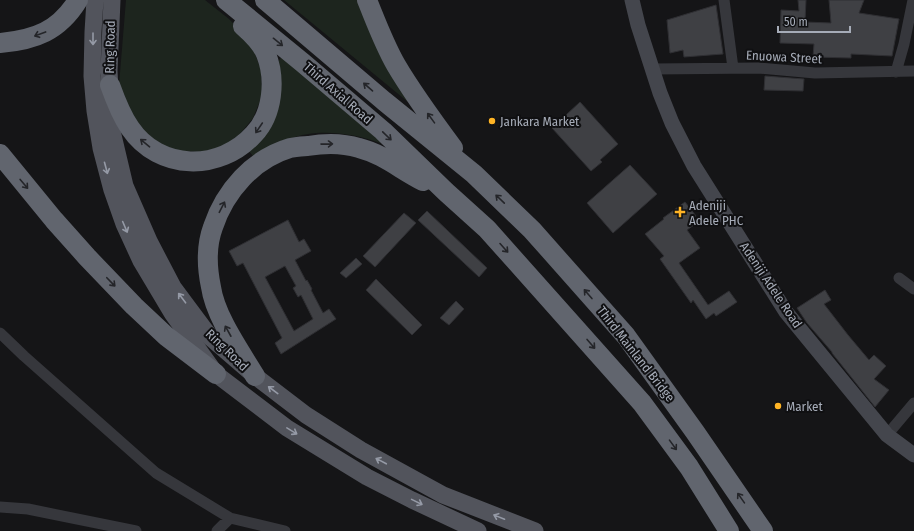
<svg xmlns="http://www.w3.org/2000/svg" width="914" height="531" viewBox="0 0 914 531" font-family="'Fira Sans Condensed',sans-serif">
  <rect width="100%" height="100%" fill="#151517"/>
  <path fill="#1d251e" d="M 126,0 L 205,0 L 229,19 L 250,41 L 261,69 L 262,89 L 260,101 L 253,118 L 240,134 L 224,146 L 204,152 L 174,151 L 139,131 L 119,85 Z
    M 284,0 L 359,0 L 408,102 Z
    M 282,56 L 383,139 L 380,143 C 352,133 318,128 289,139 C 277,144 265,151 253,156 L 248,150 L 278,62 Z"/>
  <path fill="#3f4044" stroke="#2f2f33" fill-rule="evenodd" d="M 798,0 L 806,0 L 805,22 L 831,23 L 829,0 L 864,0 L 859,13 L 899,19 L 892,56 L 851,54 L 851,58 L 813,57 L 814,44 L 780,43 L 781,10 L 799,11 Z
    M 716,5 L 723,54 L 684,57 L 683,50 L 670,53 L 667,20 Z
    M 765,76 L 804,79 L 803,91 L 764,90 Z
    M 580,102 L 618,144 L 600,160 L 602,162 L 591,171 L 552,128 Z
    M 630,165 L 657,194 L 613,233 L 587,203 Z
    M 685,202 L 696,216 L 694,217 L 698,222 L 687,230 L 700,248 L 679,263 L 708,305 L 729,291 L 737,302 L 716,316 L 714,313 L 706,319 L 693,300 L 691,303 L 660,259 L 664,256 L 645,234 L 664,219 L 663,218 Z
    M 427,211 L 487,268 L 479,277 L 418,220 Z
    M 404,213 L 416,223 L 375,267 L 363,256 Z
    M 288,220 L 299,242 L 304,239 L 311,251 L 295,260 L 306,281 L 307,280 L 312,289 L 311,290 L 323,313 L 329,309 L 336,319 L 281,354 L 275,343 L 282,338 L 243,263 L 237,266 L 229,251 ZM 285,266 L 296,286 L 293,288 L 298,297 L 301,295 L 313,319 L 294,331 L 265,277 Z
    M 356,258 L 362,264 L 346,278 L 340,273 Z
    M 376,279 L 422,325 L 412,335 L 366,290 Z
    M 825,290 L 831,300 L 824,304 L 848,335 L 869,360 L 874,355 L 886,366 L 874,379 L 889,390 L 875,407 L 832,353 L 832,352 L 807,323 L 797,308 Z
    M 456,301 L 464,309 L 449,325 L 440,318 Z"/>
  <g fill="none" stroke-linecap="round" stroke-linejoin="round">
    <path stroke="#36373c" stroke-width="11" d="M 724,0 L 733,68
      M 653,69 L 758,68 L 815,73 L 914,71
      M 896,72 L 904,44 L 913,0
      M 899,278 L 914,289
      M 0,333 L 24,356 L 156,473 L 230,518 L 285,531
      M 887,435 L 914,403
      M 0,507 L 28,509 L 136,531
      M 217,531 L 230,518"/>
    <path stroke="#44464d" stroke-width="15" d="M 632,0 L 638,25 L 660,93 L 672,123 L 694,166 L 786,312 L 887,435 L 914,455"/>
    <path stroke="#52545c" stroke-width="17" d="M 95,0 L 93,32 L 92,76 L 95,111 L 101,148 L 112,190 L 124,224 L 141,261 L 172,313 L 216,374 L 287,428 L 367,477 L 412,500 L 478,531
      M 112,0 L 109,71 L 112,131 L 125,186 L 149,241 L 173,287 L 211,338 L 255,376 L 306,415 L 361,450 L 443,495 L 535,531"/>
    <path stroke="#61656e" stroke-width="20" d="M 226,0 L 303,63 L 383,131 L 446,192 L 487,229 L 642,403 L 689,467 L 729,531
      M 265,0 L 384,101 L 474,174 L 532,230 L 626,336 L 695,432 L 763,531
      M 367,0 C 376,22 384,44 396,65 C 413,94 433,121 453,148
      M 0,43 C 35,40 59,31 78,0
      M 110,85 C 115,99 121,115 130,128 C 159,171 220,172 254,134 C 273,114 276,79 266,54 C 262,44 251,33 243,26
      M 0,154 L 54,220 L 87,257 L 134,306 L 166,336 L 216,374
      M 255,376 C 240,351 215,316 211,287 C 207,268 206,246 213,227 C 225,191 253,159 290,148 C 296,147 302,146 308,146 C 325,143 343,143 359,148 C 383,154 401,170 423,181"/>
  </g>
  <defs><path id="oneway-shaft" d="M-6 0H5M1.5-3L5.5 0L1.5 3" fill="none" stroke-width="1.6" stroke-linecap="round" stroke-linejoin="round"/></defs>
  <g stroke="#242529">
    <use href="#oneway-shaft" transform="translate(40 34) rotate(160)"/>
    <use href="#oneway-shaft" transform="translate(278 42) rotate(39)"/>
    <use href="#oneway-shaft" transform="translate(368 87) rotate(-139)"/>
    <use href="#oneway-shaft" transform="translate(431 118) rotate(-126)"/>
    <use href="#oneway-shaft" transform="translate(259 128) rotate(124)"/>
    <use href="#oneway-shaft" transform="translate(387 136) rotate(44)"/>
    <use href="#oneway-shaft" transform="translate(145 143) rotate(-140)"/>
    <use href="#oneway-shaft" transform="translate(327 144) rotate(-1)"/>
    <use href="#oneway-shaft" transform="translate(24 184) rotate(50)"/>
    <use href="#oneway-shaft" transform="translate(500 199) rotate(-136)"/>
    <use href="#oneway-shaft" transform="translate(222 207) rotate(-63)"/>
    <use href="#oneway-shaft" transform="translate(504 248) rotate(48)"/>
    <use href="#oneway-shaft" transform="translate(111 282) rotate(46)"/>
    <use href="#oneway-shaft" transform="translate(588 294) rotate(-131)"/>
    <use href="#oneway-shaft" transform="translate(228 331) rotate(-119)"/>
    <use href="#oneway-shaft" transform="translate(591 344) rotate(49)"/>
    <use href="#oneway-shaft" transform="translate(673 445) rotate(54)"/>
    <use href="#oneway-shaft" transform="translate(741 498) rotate(-125)"/>
  </g>
  <g stroke="#959aa6">
    <use href="#oneway-shaft" transform="translate(93 39) rotate(90)"/>
    <use href="#oneway-shaft" transform="translate(106 168) rotate(75)"/>
    <use href="#oneway-shaft" transform="translate(125 227) rotate(67)"/>
    <use href="#oneway-shaft" transform="translate(182 298) rotate(-127)"/>
    <use href="#oneway-shaft" transform="translate(273 390) rotate(-143)"/>
    <use href="#oneway-shaft" transform="translate(292 431) rotate(31)"/>
    <use href="#oneway-shaft" transform="translate(381 461) rotate(-152)"/>
    <use href="#oneway-shaft" transform="translate(417 502) rotate(26)"/>
    <use href="#oneway-shaft" transform="translate(499 517) rotate(-158)"/>
  </g>
  <g fill="#ffb425" stroke="#101012" stroke-width="1.5">
    <circle cx="492" cy="121" r="4"/>
    <path d="M678 206h4v4h4v4h-4v4h-4v-4h-4v-4h4z"/>
    <circle cx="778" cy="406" r="4"/>
  </g>
  <g text-anchor="middle" dominant-baseline="central" stroke-width="4" stroke-linejoin="round" paint-order="stroke">
    <g font-size="13" fill="#a6acb8" stroke="#101012">
      <text transform="translate(110 47) rotate(-89)">Ring Road</text>
      <text transform="translate(784 57) rotate(3)">Enuowa Street</text>
      <text transform="translate(338 93) rotate(41)">Third Axial Road</text>
      <text transform="translate(771 285) rotate(56)">Adeniji Adele Road</text>
      <text transform="translate(227 350) rotate(44)">Ring Road</text>
      <text transform="translate(636 354) rotate(52)">Third Mainland Bridge</text>
    </g>
    <g font-size="13" fill="#a6acb8" stroke="#101012" text-anchor="start">
      <text x="500" y="121">Jankara Market</text>
      <text x="689" y="205">Adeniji<tspan x="689" dy="15">Adele PHC</tspan></text>
      <text x="786" y="406">Market</text>
    </g>
  </g>
  <path d="M778 26v6h72v-6" fill="none" stroke="#a6acb8" stroke-width="2"/>
  <text x="784" y="26" font-size="12" fill="#a6acb8" stroke="#101012" stroke-width="3" paint-order="stroke">50 m</text>
</svg>
